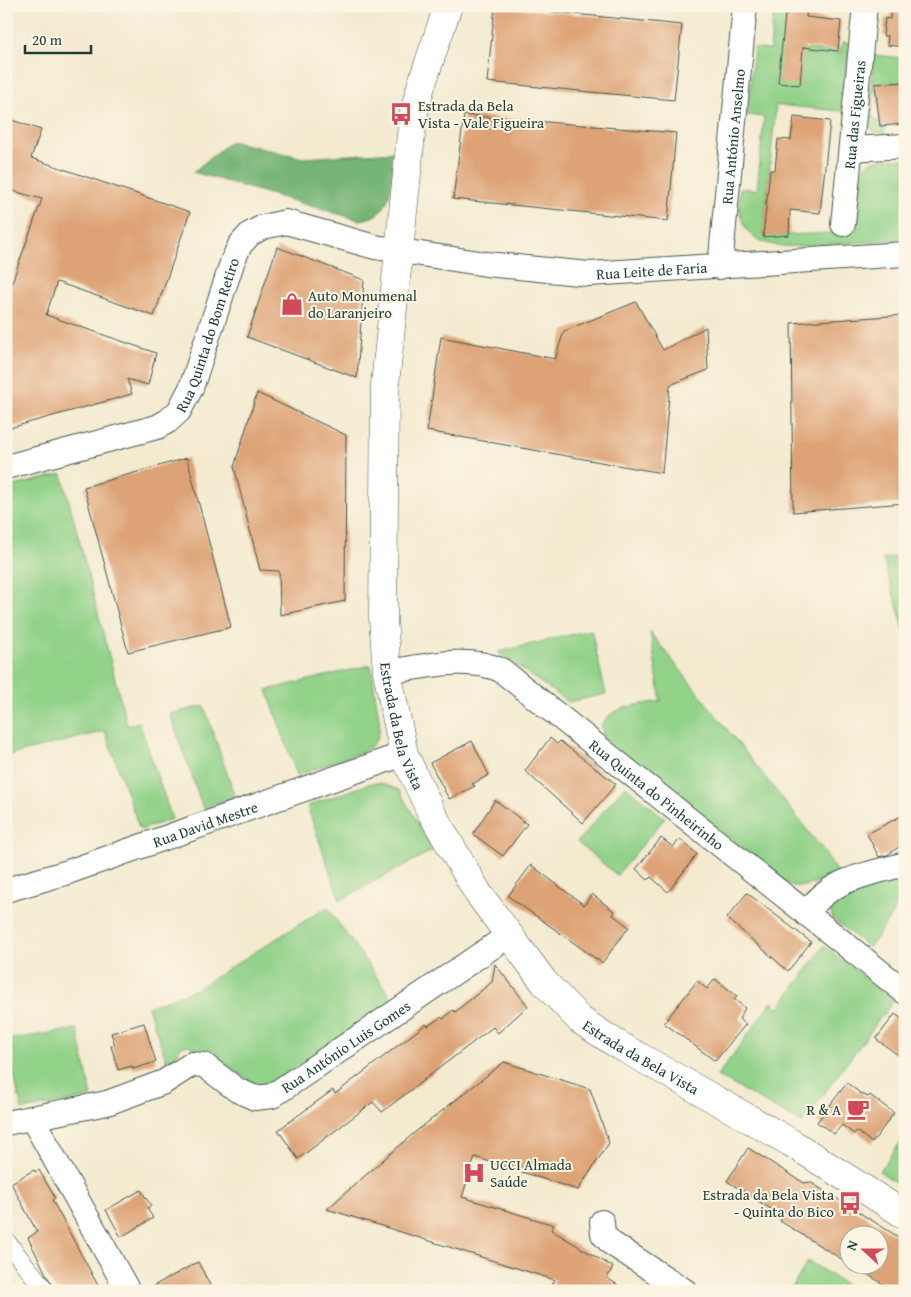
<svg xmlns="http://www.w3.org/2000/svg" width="911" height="1297" viewBox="0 0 911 1297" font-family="'Gentium Book Plus',serif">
  <rect width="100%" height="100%" fill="#fcf5e5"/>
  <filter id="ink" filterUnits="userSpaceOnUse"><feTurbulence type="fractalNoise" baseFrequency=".02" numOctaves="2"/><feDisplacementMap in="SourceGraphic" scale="10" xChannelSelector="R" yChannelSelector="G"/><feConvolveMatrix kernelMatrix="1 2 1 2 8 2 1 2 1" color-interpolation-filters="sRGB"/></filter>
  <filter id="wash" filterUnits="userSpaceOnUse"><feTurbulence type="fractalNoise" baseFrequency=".0096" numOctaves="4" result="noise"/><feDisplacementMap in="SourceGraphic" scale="20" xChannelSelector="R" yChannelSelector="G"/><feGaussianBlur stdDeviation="1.12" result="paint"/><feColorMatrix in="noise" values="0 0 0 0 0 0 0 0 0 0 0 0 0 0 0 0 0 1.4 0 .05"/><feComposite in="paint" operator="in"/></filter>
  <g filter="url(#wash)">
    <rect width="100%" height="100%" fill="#f4ead0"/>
    <path fill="#92d289" stroke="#58885e" d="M 774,6 L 786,6 L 783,39 L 802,49 L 840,53 L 842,42 L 849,43 L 842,111 L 776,105 L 763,236 L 856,232 C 857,217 856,170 869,163 C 878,158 895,159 905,159 L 905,239 C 879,241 854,243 828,244 C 781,248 733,254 740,188 L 757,190 L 764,117 L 747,115 L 754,48 L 770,50 Z
      M 874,55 L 903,58 L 903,82 L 875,84 L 872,116 L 884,127 L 885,134 L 873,131 L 867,119 Z
      M 62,474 L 127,725 L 139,722 L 172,819 L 140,830 L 105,731 L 6,756 L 6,488 Z
      M 905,555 L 905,632 L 883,559 Z
      M 591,630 L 606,694 L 568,702 L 498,652 Z
      M 650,632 L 823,850 L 839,876 L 804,886 L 790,886 L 603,738 L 602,724 C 613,705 641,705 661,701 Z
      M 371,665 C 373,677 374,689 376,701 C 380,722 385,740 363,752 L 297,775 L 267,690 Z
      M 204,706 L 235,797 L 203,808 L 170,714 Z
      M 372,783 L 381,783 L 399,790 L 433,850 L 340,900 L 307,806 Z
      M 625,786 L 665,818 L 617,875 L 577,842 Z
      M 905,871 L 905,895 L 869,948 L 833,919 L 829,908 L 833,899 L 841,893 Z
      M 327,907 L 393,1000 L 266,1087 L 256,1085 L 228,1066 L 188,1045 L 181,1047 L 170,1066 L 159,1071 L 167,1062 L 148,1007 L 196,989 Z
      M 824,946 L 894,1000 L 802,1123 L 717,1076 L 772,1002 L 779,1008 Z
      M 77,1029 L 92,1097 L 22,1110 L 6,1040 Z
      M 905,1136 L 905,1189 L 879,1171 Z
      M 808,1261 L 845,1284 L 841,1291 L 790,1291 Z"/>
    <path fill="#75b475" stroke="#4a7854" d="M 231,141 L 304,158 L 394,152 C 391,180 396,217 359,220 L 193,172 Z"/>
    <g id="blocks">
      <path fill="#dda275" d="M 495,6 L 682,25 L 674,100 L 487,82 Z
        M 786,6 L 807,6 L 806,17 L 841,21 L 838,51 L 803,47 L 800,85 L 778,83 Z
        M 891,6 L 905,6 L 905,47 L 887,45 L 888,36 L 883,36 L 885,18 L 890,19 Z
        M 905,82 L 905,124 L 880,126 L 875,84 Z
        M 464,115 L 676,133 L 668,221 L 453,199 Z
        M 794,117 L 830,121 L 820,213 L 790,210 L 789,235 L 763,237 L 770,170 L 775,170 L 778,139 L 791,140 Z
        M 6,118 L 41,130 L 31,158 L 190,212 L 154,316 L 57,282 L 46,315 L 156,353 L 148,385 L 127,379 L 132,394 L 6,429 L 6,299 L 42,199 L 6,189 Z
        M 277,247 L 364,280 L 357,378 L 247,337 Z
        M 636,302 L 663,350 L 706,327 L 708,370 L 670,385 L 662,473 L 427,431 L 441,337 L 555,359 L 564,331 Z
        M 905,315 L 905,503 L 793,512 L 791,323 Z
        M 257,393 L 346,435 L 345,601 L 280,615 L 279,571 L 260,570 L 234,467 Z
        M 187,458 L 231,627 L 128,652 L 84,487 Z
        M 550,738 L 557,744 L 560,741 L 616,784 L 583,823 L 525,771 Z
        M 472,741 L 489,775 L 472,784 L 475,786 L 449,799 L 430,763 Z
        M 495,800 L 527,824 L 503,856 L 473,834 Z
        M 905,814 L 905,843 L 887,855 L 879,857 L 867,834 Z
        M 661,838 L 673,847 L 680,839 L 697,854 L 668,892 L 651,877 L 648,880 L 636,869 Z
        M 531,865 L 584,905 L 592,894 L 615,912 L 613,915 L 629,927 L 602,963 L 508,896 Z
        M 747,893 L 811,942 L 788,971 L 727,918 Z
        M 495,964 L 528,1006 L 498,1033 L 493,1027 L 382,1112 L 373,1102 L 298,1159 L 278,1130 L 333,1090 L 335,1094 L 426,1024 L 428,1026 L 441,1017 L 443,1019 L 453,1010 L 455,1012 L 492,982 Z
        M 715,979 L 737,996 L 734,999 L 745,1008 L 739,1019 L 746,1024 L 715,1061 L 664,1023 L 697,981 L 707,989 Z
        M 895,1014 L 905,1021 L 905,1060 L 876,1039 Z
        M 144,1023 L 156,1062 L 133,1069 L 132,1066 L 118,1070 L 111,1046 L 115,1045 L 111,1033 Z
        M 504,1062 L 590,1089 L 609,1143 L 578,1190 L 475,1157 L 462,1197 L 554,1225 L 551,1230 L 613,1267 L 607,1278 L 627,1291 L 548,1291 L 555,1280 L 327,1209 L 414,1133 Z
        M 847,1083 L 860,1093 L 868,1097 L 870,1095 L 894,1113 L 872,1143 L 857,1131 L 854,1134 L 842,1125 L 834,1134 L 817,1122 Z
        M 748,1148 L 804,1183 L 810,1182 L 905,1241 L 905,1291 L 895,1291 L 850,1264 L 878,1264 L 878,1234 L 848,1234 L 848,1263 L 780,1221 L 783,1217 L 727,1181 Z
        M 34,1170 L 35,1172 L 39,1170 L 55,1198 L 52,1200 L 101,1291 L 56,1291 L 46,1274 L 28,1238 L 37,1232 L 11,1183 Z
        M 141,1190 L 151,1206 L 147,1208 L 153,1218 L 121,1237 L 106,1210 Z
        M 198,1262 L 213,1291 L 144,1291 Z"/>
    </g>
  </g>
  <g filter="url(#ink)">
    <use href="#blocks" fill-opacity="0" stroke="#3f574b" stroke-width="1"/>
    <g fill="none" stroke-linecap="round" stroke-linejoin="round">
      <defs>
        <path id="pedestrian" d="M 6,1241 L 46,1291"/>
        <g id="minor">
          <path d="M 851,149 L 905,146"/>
          <path id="s1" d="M 843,224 L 865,6"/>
          <path id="s2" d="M 720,267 L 745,6"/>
          <path id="s3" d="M 6,467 L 157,427 L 168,421 L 179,411 L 191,388 L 233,260 L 240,245 L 250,234 L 263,227 L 286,222 L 375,247 L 486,264 L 589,274 L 905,254"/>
          <path id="s4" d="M 387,672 C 423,667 466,655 501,670 L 905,992"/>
          <path id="s5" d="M 6,890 L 65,873 L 404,754"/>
          <path d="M 806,914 C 830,878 866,875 905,864"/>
          <path d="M 32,1118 L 128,1291"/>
          <path id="s6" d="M 6,1123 L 107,1103 L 164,1082 L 192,1064 L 204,1065 L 237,1090 L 255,1098 L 272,1096 L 508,936"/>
          <path d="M 602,1222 L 603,1234 L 611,1243 L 685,1291"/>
        </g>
        <g id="tertiary">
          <path id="s7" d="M 448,6 L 421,86 L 413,116 L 385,385 L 383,618 L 387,672 L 404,754 L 431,812 L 478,893 L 544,982 L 580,1020 L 617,1044 L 790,1142 L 905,1215"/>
        </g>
      </defs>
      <use href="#pedestrian" stroke="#3f574b" stroke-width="19"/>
      <use href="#minor" stroke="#3f574b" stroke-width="26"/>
      <use href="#tertiary" stroke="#3f574b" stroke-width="29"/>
      <use href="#pedestrian" stroke="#fff" stroke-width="18"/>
      <use href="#minor" stroke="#fff" stroke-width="24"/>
      <use href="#tertiary" stroke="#fff" stroke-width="28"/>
    </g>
  </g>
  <defs>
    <symbol id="bus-bare" viewBox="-9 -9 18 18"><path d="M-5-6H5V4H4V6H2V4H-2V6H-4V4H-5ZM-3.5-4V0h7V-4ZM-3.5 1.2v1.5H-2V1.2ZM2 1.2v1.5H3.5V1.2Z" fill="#d1495b" stroke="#fcf5e5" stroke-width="2.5" paint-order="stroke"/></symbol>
    <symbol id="shop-bare" viewBox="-9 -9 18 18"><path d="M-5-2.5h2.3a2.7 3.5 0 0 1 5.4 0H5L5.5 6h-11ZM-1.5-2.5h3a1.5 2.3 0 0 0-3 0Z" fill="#d1495b" stroke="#fcf5e5" stroke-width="2.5" paint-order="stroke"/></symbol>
    <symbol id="cafe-bare" viewBox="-9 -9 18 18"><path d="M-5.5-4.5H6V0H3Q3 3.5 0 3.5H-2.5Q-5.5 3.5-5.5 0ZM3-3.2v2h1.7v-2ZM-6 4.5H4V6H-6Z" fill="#d1495b" stroke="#fcf5e5" stroke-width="2.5" paint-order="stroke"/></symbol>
    <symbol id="hospital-bare" viewBox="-9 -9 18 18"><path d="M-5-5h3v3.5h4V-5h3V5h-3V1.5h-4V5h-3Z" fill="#d1495b" stroke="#fcf5e5" stroke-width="2.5" paint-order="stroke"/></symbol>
  </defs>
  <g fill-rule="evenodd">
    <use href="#bus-bare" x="385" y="98" width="32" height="32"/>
    <use href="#shop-bare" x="276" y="288" width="32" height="32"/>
    <use href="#cafe-bare" x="842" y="1093" width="32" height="32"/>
    <use href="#hospital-bare" x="458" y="1157" width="32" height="32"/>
    <use href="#bus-bare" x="834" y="1187" width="32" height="32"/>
  </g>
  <g text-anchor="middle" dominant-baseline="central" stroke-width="4" stroke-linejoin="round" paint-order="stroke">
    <g font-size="15" fill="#1f3d34" stroke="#fcf5e5" text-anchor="start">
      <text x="418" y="105">Estrada da Bela<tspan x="418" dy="17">Vista - Vale Figueira</tspan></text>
      <text x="308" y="295">Auto Monumenal<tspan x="308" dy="17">do Laranjeiro</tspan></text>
      <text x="841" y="1109" text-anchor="end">R &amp; A</text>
      <text x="490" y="1164">UCCI Almada<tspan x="490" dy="17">Saúde</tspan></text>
      <text x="834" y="1194" text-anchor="end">Estrada da Bela Vista<tspan x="834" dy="17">- Quinta do Bico</tspan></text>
    </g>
    <g font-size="15" fill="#1f3d34" stroke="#fcf5e5">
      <text stroke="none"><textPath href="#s1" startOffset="110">Rua das Figueiras</textPath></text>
      <text stroke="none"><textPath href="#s2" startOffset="131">Rua António Anselmo</textPath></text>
      <text stroke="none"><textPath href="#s3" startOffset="785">Rua Leite de Faria</textPath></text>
      <text stroke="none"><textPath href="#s3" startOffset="265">Rua Quinta do Bom Retiro</textPath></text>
      <text stroke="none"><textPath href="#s7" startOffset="729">Estrada da Bela Vista</textPath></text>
      <text stroke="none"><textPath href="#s4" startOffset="315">Rua Quinta do Pinheirinho</textPath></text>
      <text stroke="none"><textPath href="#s5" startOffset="210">Rua David Mestre</textPath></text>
      <text stroke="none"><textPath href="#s6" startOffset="376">Rua António Luis Gomes</textPath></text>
      <text stroke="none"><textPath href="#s7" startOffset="1149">Estrada da Bela Vista</textPath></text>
    </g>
  </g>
  <rect width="911" height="1297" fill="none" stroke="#fcf5e5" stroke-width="25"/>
  <g transform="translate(864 1250) rotate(291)"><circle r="24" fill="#fcf5e5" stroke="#a4ab9e"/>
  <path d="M0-4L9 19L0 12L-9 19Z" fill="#d1495b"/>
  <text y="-8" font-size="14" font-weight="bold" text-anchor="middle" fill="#1f3d34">N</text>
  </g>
  <path d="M25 45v8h66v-8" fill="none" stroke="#1f3d34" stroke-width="2.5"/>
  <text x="32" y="45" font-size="15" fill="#1f3d34" stroke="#fcf5e5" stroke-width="4" paint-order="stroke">20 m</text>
</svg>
